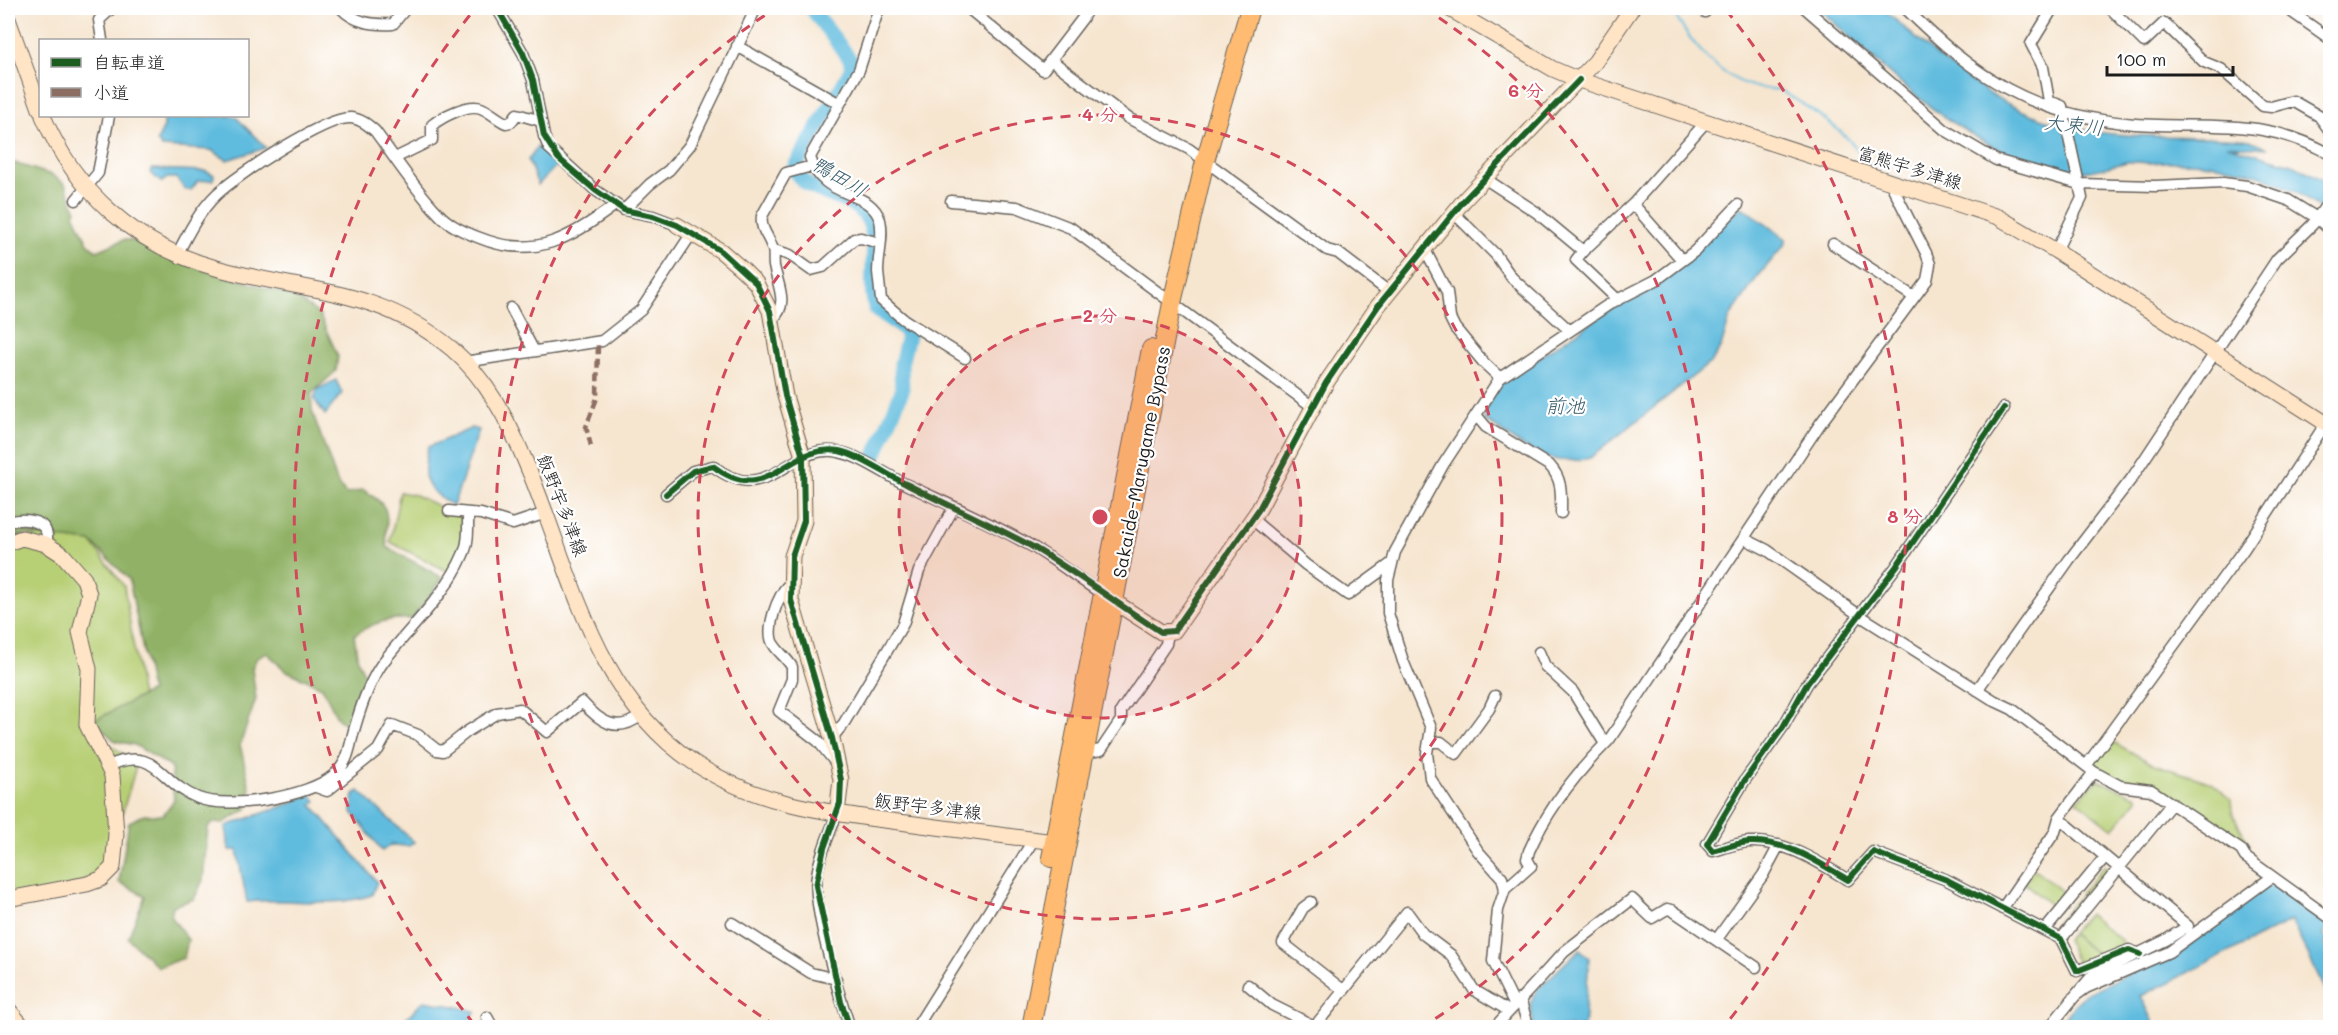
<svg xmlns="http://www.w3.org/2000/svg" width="2338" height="1035" viewBox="0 0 2338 1035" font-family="Mali,'Klee One',sans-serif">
  <rect width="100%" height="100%" fill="#fff"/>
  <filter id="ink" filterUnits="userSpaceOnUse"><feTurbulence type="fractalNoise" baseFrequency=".0167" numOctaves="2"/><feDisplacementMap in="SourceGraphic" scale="12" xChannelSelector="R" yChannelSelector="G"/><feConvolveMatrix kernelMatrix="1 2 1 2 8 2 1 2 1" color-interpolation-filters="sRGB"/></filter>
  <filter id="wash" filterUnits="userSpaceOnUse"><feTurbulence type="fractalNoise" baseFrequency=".008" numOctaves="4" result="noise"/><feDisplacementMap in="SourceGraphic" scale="24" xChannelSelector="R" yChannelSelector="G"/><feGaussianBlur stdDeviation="1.35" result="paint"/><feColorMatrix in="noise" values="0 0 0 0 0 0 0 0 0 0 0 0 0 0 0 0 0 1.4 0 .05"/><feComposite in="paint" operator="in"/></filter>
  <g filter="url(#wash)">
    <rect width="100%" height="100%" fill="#f6e5cf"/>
    <path fill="#b7cf74" stroke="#6a7648" stroke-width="1.5" d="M 400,492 L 415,495 L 464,518 L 461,553 L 449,572 L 390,542 Z
      M 42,536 L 91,542 L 124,586 L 142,698 L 93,721 C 97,741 117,750 134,760 L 135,770 L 120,821 L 112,873 L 8,905 L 8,538 Z
      M 2109,742 L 2113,742 L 2151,763 L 2212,783 L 2231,799 L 2232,812 L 2249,844 L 2245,848 L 2155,786 L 2129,784 L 2096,768 L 2094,763 Z
      M 2097,780 L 2137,796 L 2138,799 L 2113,829 L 2077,801 Z
      M 2104,866 L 2109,869 L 2109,873 L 2061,932 L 2057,934 L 2051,929 Z
      M 2032,870 L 2036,870 L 2066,895 L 2067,899 L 2057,911 L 2025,883 Z
      M 2088,914 L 2121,940 L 2123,947 L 2103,958 L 2071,933 Z
      M 2071,934 L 2102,958 L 2079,968 L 2066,939 Z"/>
    <path fill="#91b266" stroke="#566741" stroke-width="1.5" d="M 8,161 L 52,175 L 65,184 L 76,210 L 74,214 L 88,243 L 97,251 L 123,240 L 132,240 L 186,264 L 293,296 L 319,314 L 338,356 L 336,371 L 311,394 L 312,411 L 338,484 L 346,494 L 363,490 C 398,510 383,517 387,547 L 443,578 L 412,619 C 389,617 373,623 354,635 L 358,660 L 367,680 L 349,727 L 338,719 L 322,687 L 285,670 L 267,653 L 257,658 L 252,668 L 256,699 L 240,745 L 250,788 L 247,809 L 223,823 L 213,823 L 208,827 L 203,880 L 194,899 L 173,906 L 171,916 L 188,940 L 184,958 L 158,967 L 128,938 L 145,896 L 119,882 L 129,822 L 144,815 L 163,815 L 174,800 L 171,767 L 135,745 L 115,741 L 93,721 L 151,691 L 129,579 L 91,542 L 27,534 L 8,537 Z"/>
    <path fill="#60bcde" stroke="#3e6c7d" stroke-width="1.5" d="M 1818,8 L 1882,8 C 1954,72 2012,125 2113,134 C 2159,138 2204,135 2250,140 L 2268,148 L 2227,145 L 2295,165 L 2330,184 L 2330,218 C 2283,172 2213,157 2149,163 C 2142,163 2134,161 2127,162 C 2103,168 2085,175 2060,170 C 1960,149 1890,73 1818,8 Z
      M 164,116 L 235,116 L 266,148 L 227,160 L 211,150 L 162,147 L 157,141 L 164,127 Z
      M 537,147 L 550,154 L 558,164 L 538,185 L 528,160 Z
      M 151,169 L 206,171 L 214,175 L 213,180 L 198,181 L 191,190 L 186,190 L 176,178 L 167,178 L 162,182 L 150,173 Z
      M 1742,207 L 1786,239 L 1786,243 L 1756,279 L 1730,317 L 1721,347 L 1711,362 L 1590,458 C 1542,469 1522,444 1485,420 L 1484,411 L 1500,383 L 1624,301 Z
      M 336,380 L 342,393 L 325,415 L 314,399 L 318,389 Z
      M 472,428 L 479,430 L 453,506 C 424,487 421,481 428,447 Z
      M 359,791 L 414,842 L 409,846 L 390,845 L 382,851 L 352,812 L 354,794 Z
      M 309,793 L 316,801 L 312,805 L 377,882 L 372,895 C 328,909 290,897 247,902 L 237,850 L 229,850 L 226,826 L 292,803 Z
      M 2267,885 L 2280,887 L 2330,923 L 2323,935 L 2328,939 L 2324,945 L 2328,948 L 2330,945 L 2330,999 L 2291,921 L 2141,996 L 2156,1027 L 2054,1028 L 2085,994 L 2182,950 Z
      M 1580,949 L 1589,958 L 1584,1027 L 1534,1027 L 1530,1004 L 1536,991 Z
      M 424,1001 C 438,1004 465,1006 475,1012 L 467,1027 L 408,1027 L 405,1019 Z"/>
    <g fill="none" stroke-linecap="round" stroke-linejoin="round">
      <path stroke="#60bcde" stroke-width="2" d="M 1671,8 C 1692,46 1728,92 1778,89 C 1801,103 1827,118 1847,138 C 1857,148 1864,162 1875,170"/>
      <path stroke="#60bcde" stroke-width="15" d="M 811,8 L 850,59 L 852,69 L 794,168 C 806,199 860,193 870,225 C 879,250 867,283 876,310 L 903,328 L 908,336 L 901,364 L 902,391 L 874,458"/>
    </g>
  </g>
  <g filter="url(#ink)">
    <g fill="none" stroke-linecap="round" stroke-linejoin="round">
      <defs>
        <path id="street" d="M 341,8 C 355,23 373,25 393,24 L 406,8
          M 497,8 L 523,53 L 533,80 L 544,136 L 549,148 L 595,190 L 624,210 L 653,216 L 677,225
          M 879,8 L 859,70 L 810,157 C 822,201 869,187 880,220 C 884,235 878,256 878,272 C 879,281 880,291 881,300 L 903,319 L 965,358
          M 968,8 L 1043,70 L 1082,19 L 1088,8
          M 1702,8 L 1705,12 L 1709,8
          M 1805,8 L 1945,130 L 1996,160 L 2079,184 L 2155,186 L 2223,183 L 2247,186 L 2288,200 L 2317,218 L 2330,230
          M 1905,8 C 1976,78 2032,116 2135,124 C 2209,129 2261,116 2330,154
          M 2053,8 L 2031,44 L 2043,67 L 2049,101 L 2062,106 L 2082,198 L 2056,251
          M 2110,8 L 2144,42 L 2164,23 L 2204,62 L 2221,69 L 2263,106 L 2271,107 L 2293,101 L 2319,116 L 2330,131
          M 2286,8 L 2330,39
          M 102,40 L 99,20 L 112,8
          M 737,46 L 840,104
          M 1051,60 L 1128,118 L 1189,149 L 1327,250 L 1338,253 L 1389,292
          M 395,158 L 432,140 L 432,125 C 442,117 468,103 481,108 C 489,111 497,119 506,123 L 511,122 L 517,114 L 541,121
          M 1484,178 L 1536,212 L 1583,251 L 1633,204 L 1705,123
          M 76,200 L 98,173 L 109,116
          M 951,201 L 1017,207 L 1071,228 L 1313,407
          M 1633,204 L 1682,260
          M 624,210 L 650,184 L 669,170 L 690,145 L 756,8
          M 1453,212 L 1496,255 L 1512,278 L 1569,330
          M 1833,244 L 1914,297
          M 1424,248 L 1447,292 L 1450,318 L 1455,328 L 1484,363 L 1500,378 L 1443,465 L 1395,552 L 1388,580 L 1388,613 L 1403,661 L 1431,728 L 1427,753 L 1430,778 L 1478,851 L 1502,878 L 1505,889 L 1498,910 L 1493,961 L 1514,1004
          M 774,250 L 790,255 L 811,270 L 823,267 L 854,239 L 861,238 L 880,243
          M 1583,251 L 1576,260 L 1618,300
          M 177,255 C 188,233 200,210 217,194 C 237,175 326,116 351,118 C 361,119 368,125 375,131 C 395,158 414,188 437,212 C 448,225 464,232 480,238 C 534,260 572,238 615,205
          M 511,308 L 534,351
          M 772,319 C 790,306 777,283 774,266 C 773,259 775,252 772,247 C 768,235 760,229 762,216 L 786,173 L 812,166
          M 464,362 L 602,341 L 641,310 L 692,233
          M 1500,378 L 1611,303 L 1656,280 L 1695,251 L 1738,205
          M 2004,408 L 1896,567 L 1807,684 L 1783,727 L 1745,780 L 1707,844 L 1713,851 C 1724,848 1737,843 1749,842 C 1786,840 1818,862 1848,880 L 1873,852 L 1947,880 L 2061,939 L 2077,971 L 2129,950 L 2140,954
          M 1476,415 L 1486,427 L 1550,466 C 1563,480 1561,495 1561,513
          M 666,494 L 693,471 L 713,466 C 769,510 789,441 839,452 C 860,456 882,472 901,482 C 945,503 990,522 1033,547 C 1056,561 1078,578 1101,593
          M 449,511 L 481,514 L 513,524 L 546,513
          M 1252,519 L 1306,565 L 1348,595 L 1392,563
          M 8,522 C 25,517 53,520 46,544
          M 1745,539 L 1767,550 L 1859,615 L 1995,701 L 2012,709 L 2094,772 L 2120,786 L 2151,790 L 2241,850 L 2245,857 L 2330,918
          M 790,584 C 778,592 764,632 774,645 C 779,653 787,658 792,667 L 792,679 L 779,711 L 818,741 L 835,762
          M 1539,652 L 1545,666 L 1573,692 L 1605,744
          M 1977,690 L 2069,560 L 2132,478 L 2277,259 L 2312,225 L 2330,200
          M 832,738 L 844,723 L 903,624 L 919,571 L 954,507
          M 1429,742 L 1441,742 L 1456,754 L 1489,709 L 1495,696
          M 1084,753 L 1101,750 L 1121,720 L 1121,711 L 1166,644 L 1168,633
          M 108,766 C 157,744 159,783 198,798 C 229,810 309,797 334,775 C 350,761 349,746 355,727 C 361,706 371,678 384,661 C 410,627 446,595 463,555 C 469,543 468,528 468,515
          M 2086,766 L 2244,549 L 2326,423
          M 316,787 L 327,791 L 378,750 L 392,725 L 418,735 L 437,750 L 443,751 L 468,731 L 497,713 L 520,709 L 547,732 L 582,702 C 600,722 617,734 640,716
          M 837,813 C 830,834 820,853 817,875 C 812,906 839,995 850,1028
          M 2059,818 L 2188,926 L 2166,940 L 2092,976 L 2075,996
          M 1505,889 L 1531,866 L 1527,859 L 1529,851 C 1548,808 1576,773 1609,740 L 1820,424 L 1927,280 L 1930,264 L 1926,253 L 1889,180
          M 1311,902 L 1303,908 L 1283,943 L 1343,990
          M 2002,909 L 2055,832 L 2059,818 L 2094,772
          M 732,923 L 811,973 L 836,979
          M 2045,930 L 2105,857
          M 1717,939 L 1763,875 L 1779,845
          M 2061,939 L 2172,803
          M 1248,985 L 1272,1005 L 1318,1028
          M 1520,999 L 1529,1028
          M 487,1017 L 493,1028
          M 1315,1026 L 1407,912 L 1423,934 L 1451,955 L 1474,990 L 1509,1011
          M 93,1028 L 117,1028
          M 916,1028 L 1034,839
          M 1494,1028 L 1564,952 L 1632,899 L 1652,918 L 1667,909 L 1672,910 L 1756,967
          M 2049,1028 L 2075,996 L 2086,988 L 2169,952 L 2272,877"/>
        <path id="secondary" d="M 1448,8 L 1553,69 L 1579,80 L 1998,217 L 2056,251 L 2330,426
          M 8,19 L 40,109
          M 43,116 C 75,192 136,246 216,268 C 305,293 376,286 452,349 C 487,379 509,422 526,463 C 571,568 592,694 693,762 C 757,806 832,813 907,823 C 960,830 1012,837 1064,843
          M 677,225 L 721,251 L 743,270 L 756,283 L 770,311 L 785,396 L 803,457 L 804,521 L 792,556 L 791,600 L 832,738 L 841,780 L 837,813
          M 8,543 L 22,538 L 46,544 L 63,555 L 84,579 L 89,594 L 80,632 L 89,669 L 87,725 L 112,775 L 116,834 L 113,867 L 101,879 L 87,884 L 8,899
          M 1107,597 L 1161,632 L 1174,631 L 1259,509 L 1326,383 L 1378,306 L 1465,199 L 1595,62 L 1632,8
          M 8,1009 L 24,1028"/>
        <path id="highway" d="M 1051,858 L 1151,349
          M 1031,1028 L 1172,303 L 1205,161 L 1250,8"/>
      </defs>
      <use href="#street" stroke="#68625b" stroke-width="13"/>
      <use href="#secondary" stroke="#68625b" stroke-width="17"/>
      <use href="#highway" stroke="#68625b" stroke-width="20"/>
      <use href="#street" stroke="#fff" stroke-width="10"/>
      <use href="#secondary" stroke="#ffe4c6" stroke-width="15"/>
      <use href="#highway" stroke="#febb71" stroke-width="18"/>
      <path stroke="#8d6e63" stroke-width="4.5" stroke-dasharray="9 4.5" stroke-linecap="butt" d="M 591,446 L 586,427 L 597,398 L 598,342"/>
      <defs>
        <path id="cycleway" d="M 497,8 L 523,53 L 533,80 L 544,136 L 558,158 L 595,190 L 624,210 L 653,216 L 677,225 L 721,251 L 756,283 L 770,311 L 785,396 L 803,457 L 804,521 L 792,556 L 791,600 L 832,738 L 841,780 L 840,803 L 824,848 L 816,886 L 841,1002 L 850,1028
          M 2004,408 L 1896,567 L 1807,684 L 1783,727 L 1745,780 L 1707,844 L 1713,851 C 1724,848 1737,843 1749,842 C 1786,840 1818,862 1848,880 L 1873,852 L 1947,880 L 2061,939 L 2077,971 L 2129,950 L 2140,954
          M 666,494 L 693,471 L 713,466 C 768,509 788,442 839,451 C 859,455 889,476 908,485 C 949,506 991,524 1031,546 C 1076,572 1117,604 1161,632 L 1174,631 L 1259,509 L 1326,383 L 1378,306 L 1465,199 L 1579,80"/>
      </defs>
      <use href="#cycleway" stroke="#fff" stroke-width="10"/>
      <use href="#cycleway" stroke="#1b5e20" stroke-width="6"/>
    </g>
  </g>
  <circle cx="1100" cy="517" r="201" fill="#d1495b" fill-opacity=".12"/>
  <g fill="none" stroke="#d1495b" stroke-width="3" stroke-dasharray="10 8">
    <circle cx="1100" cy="517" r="201"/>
    <circle cx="1100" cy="517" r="402"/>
    <path d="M776 1026A603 603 0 0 1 776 8M1424 8A603 603 0 0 1 1424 1026"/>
    <path d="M474 1024A805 805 0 0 1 474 10M1726 10A805 805 0 0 1 1726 1024"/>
  </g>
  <g text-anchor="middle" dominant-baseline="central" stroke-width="4.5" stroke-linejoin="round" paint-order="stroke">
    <g font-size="18" fill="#1c1c1c" stroke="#fff">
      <text transform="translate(1910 167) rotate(17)">富熊宇多津線</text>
      <text transform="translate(1141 462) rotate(-79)">Sakaide-Marugame Bypass</text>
      <text transform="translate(563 505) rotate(69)">飯野宇多津線</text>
      <text transform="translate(928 806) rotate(7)">飯野宇多津線</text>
    </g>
    <g font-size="20" font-style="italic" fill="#375c6a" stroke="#fff">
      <text transform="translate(2074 124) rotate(6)">大束川</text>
      <text transform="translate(840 176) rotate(31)">鴨田川</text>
      <text x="1565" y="405">前池</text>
    </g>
  </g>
  <circle cx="1100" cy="517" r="9" fill="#d1495b" stroke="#fff" stroke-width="3"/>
  <g font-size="18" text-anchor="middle" font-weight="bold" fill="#d1495b" stroke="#fff" stroke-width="4.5" stroke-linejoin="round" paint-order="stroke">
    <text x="1526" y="97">6 分</text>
    <text x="1100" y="121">4 分</text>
    <text x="1100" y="322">2 分</text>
    <text x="1905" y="523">8 分</text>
  </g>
  <rect width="2338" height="1035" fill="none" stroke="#fff" stroke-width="30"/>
  <rect x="39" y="39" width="210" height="78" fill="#ffffff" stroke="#a4a4a4" stroke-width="1.5"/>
  <rect x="51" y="58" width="30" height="9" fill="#1b5e20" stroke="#a4a4a4" stroke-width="1.5"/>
  <text x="93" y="69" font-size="18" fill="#1c1c1c">自転車道</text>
  <rect x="51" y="88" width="30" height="9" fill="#8d6e63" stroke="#a4a4a4" stroke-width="1.5"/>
  <text x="93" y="99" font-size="18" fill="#1c1c1c">小道</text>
  <path d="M2107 66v9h126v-9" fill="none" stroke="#1c1c1c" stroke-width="3"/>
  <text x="2116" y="66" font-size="18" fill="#1c1c1c" stroke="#ffffff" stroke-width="4.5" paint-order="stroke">100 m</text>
</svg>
